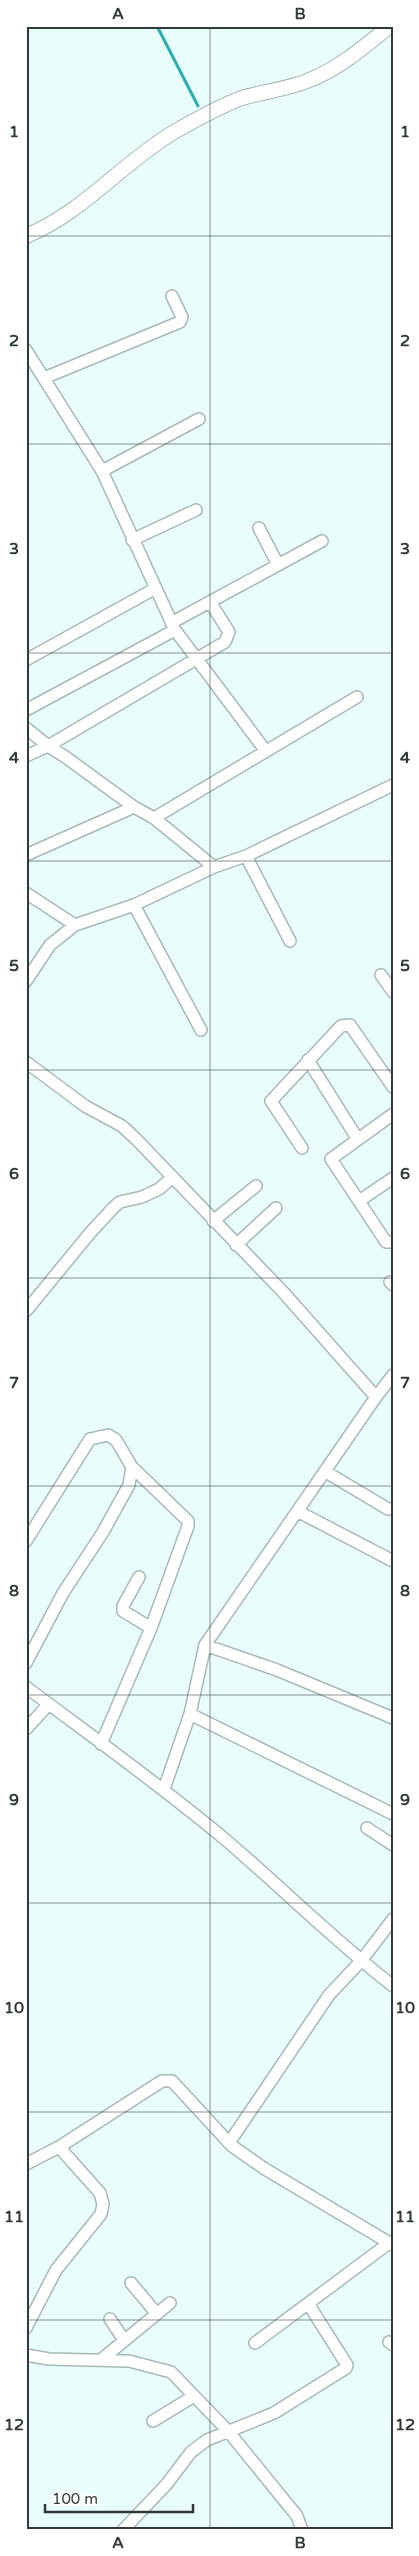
<svg xmlns="http://www.w3.org/2000/svg" width="419" height="2556" viewBox="0 0 419 2556" font-family="'Varela Round',sans-serif">
  <rect width="100%" height="100%" fill="#e9fdfc"/>
  <g fill="none" stroke-linecap="round" stroke-linejoin="round">
    <path stroke="#2daead" stroke-width="3" d="M 157,26 L 198,106"/>
    <defs>
      <path id="minor" d="M 26,350 L 102,471 L 175,630 L 265,750
        M 44,378 L 180,322 L 182,317 L 172,296
        M 102,471 L 199,419
        M 259,528 L 278,565
        M 132,540 L 196,510
        M 171,623 L 322,541
        M 26,660 L 156,588
        M 26,710 L 175,630
        M 26,728 L 48,746 L 64,756 L 134,807 L 154,818 L 214,867
        M 26,756 L 48,746 L 225,642 L 229,632 L 210,602
        M 154,818 L 357,697
        M 26,855 L 134,807
        M 246,856 L 290,941
        M 26,893 L 75,925
        M 134,905 L 201,1030
        M 381,975 L 393,992
        M 26,981 L 50,945 L 75,925 L 134,905 L 214,867 L 246,856 L 393,785
        M 308,1060 L 357,1138
        M 26,1062 L 85,1106 L 122,1126 L 136,1139 L 283,1292 L 376,1397
        M 393,1114 L 331,1159 L 386,1242 L 393,1242
        M 302,1148 L 271,1101 L 341,1026 L 350,1025 L 393,1087
        M 359,1201 L 393,1178
        M 213,1221 L 256,1186
        M 236,1245 L 276,1208
        M 390,1282 L 393,1285
        M 26,1311 L 90,1233 L 114,1207 L 120,1202 L 142,1197 L 159,1189 L 173,1177
        M 132,1467 L 188,1521 L 188,1526 L 151,1628
        M 326,1472 L 388,1509 L 393,1509
        M 299,1512 L 393,1561
        M 26,1541 L 90,1439 L 108,1435 L 116,1440 L 132,1467 L 129,1485 L 103,1532 L 63,1593 L 26,1663
        M 205,1645 L 277,1670 L 393,1718
        M 26,1687 C 94,1738 163,1787 227,1841 C 283,1889 335,1941 393,1986
        M 190,1714 L 393,1814
        M 26,1729 L 49,1704
        M 101,1744 L 151,1628 L 123,1611 L 123,1606 L 139,1577
        M 164,1789 L 190,1714 L 205,1645 L 376,1397 L 393,1375
        M 367,1828 L 393,1845
        M 229,2143 L 329,1995 L 361,1961 L 393,1919
        M 26,2164 L 59,2147 L 162,2081 L 172,2081 L 232,2146 L 265,2169 L 393,2245
        M 131,2283 L 157,2314
        M 110,2319 L 124,2340
        M 26,2328 L 56,2270 L 101,2214 L 103,2204 L 100,2193 L 59,2147
        M 389,2342 L 393,2345
        M 255,2343 L 389,2243
        M 26,2355 L 49,2359 L 129,2361 L 171,2372 L 228,2431 L 297,2516 L 302,2530
        M 102,2359 L 170,2303
        M 153,2421 L 194,2396
        M 123,2530 L 166,2485 L 191,2452 L 207,2440 L 274,2413 L 346,2368 L 347,2365 L 309,2305"/>
      <path id="tertiary" d="M 26,236 C 84,212 122,163 174,132 C 195,120 220,106 242,98 C 265,91 290,89 312,79 C 341,67 365,46 390,26"/>
    </defs>
    <use href="#minor" stroke="#a6b9b8" stroke-width="14"/>
    <use href="#tertiary" stroke="#a6b9b8" stroke-width="16"/>
    <use href="#minor" stroke="#fff" stroke-width="11"/>
    <use href="#tertiary" stroke="#fff" stroke-width="14"/>
  </g>
  <path fill="none" stroke="#323a39" stroke-width="1" stroke-opacity="0.55" d="M 210,26 L 210,2530M 26,236 L 393,236M 26,444 L 393,444M 26,653 L 393,653M 26,861 L 393,861M 26,1070 L 393,1070M 26,1278 L 393,1278M 26,1486 L 393,1486M 26,1695 L 393,1695M 26,1903 L 393,1903M 26,2112 L 393,2112M 26,2320 L 393,2320"/>
  <rect width="419" height="2556" fill="none" stroke="#ffffff" stroke-width="55"/>
  <path d="M45 2504v8h148v-8" fill="none" stroke="#323a39" stroke-width="2.5"/>
  <text x="52" y="2504" font-size="15" fill="#323a39" stroke="#ffffff" stroke-width="4" paint-order="stroke">100 m</text>
  <rect x="28" y="28" width="364" height="2500" fill="none" stroke="#323a39" stroke-width="2"/>
  <g font-size="16" text-anchor="middle" font-weight="bold" fill="#323a39">
    <text x="118" y="19">A</text>
    <text x="300" y="19">B</text>
    <text x="14" y="137">1</text>
    <text x="405" y="137">1</text>
    <text x="14" y="346">2</text>
    <text x="405" y="346">2</text>
    <text x="14" y="554">3</text>
    <text x="405" y="554">3</text>
    <text x="14" y="763">4</text>
    <text x="405" y="763">4</text>
    <text x="14" y="971">5</text>
    <text x="405" y="971">5</text>
    <text x="14" y="1179">6</text>
    <text x="405" y="1179">6</text>
    <text x="14" y="1388">7</text>
    <text x="405" y="1388">7</text>
    <text x="14" y="1596">8</text>
    <text x="405" y="1596">8</text>
    <text x="14" y="1805">9</text>
    <text x="405" y="1805">9</text>
    <text x="14" y="2013">10</text>
    <text x="405" y="2013">10</text>
    <text x="14" y="2222">11</text>
    <text x="405" y="2222">11</text>
    <text x="14" y="2430">12</text>
    <text x="405" y="2430">12</text>
    <text x="118" y="2548">A</text>
    <text x="300" y="2548">B</text>
  </g>
</svg>
